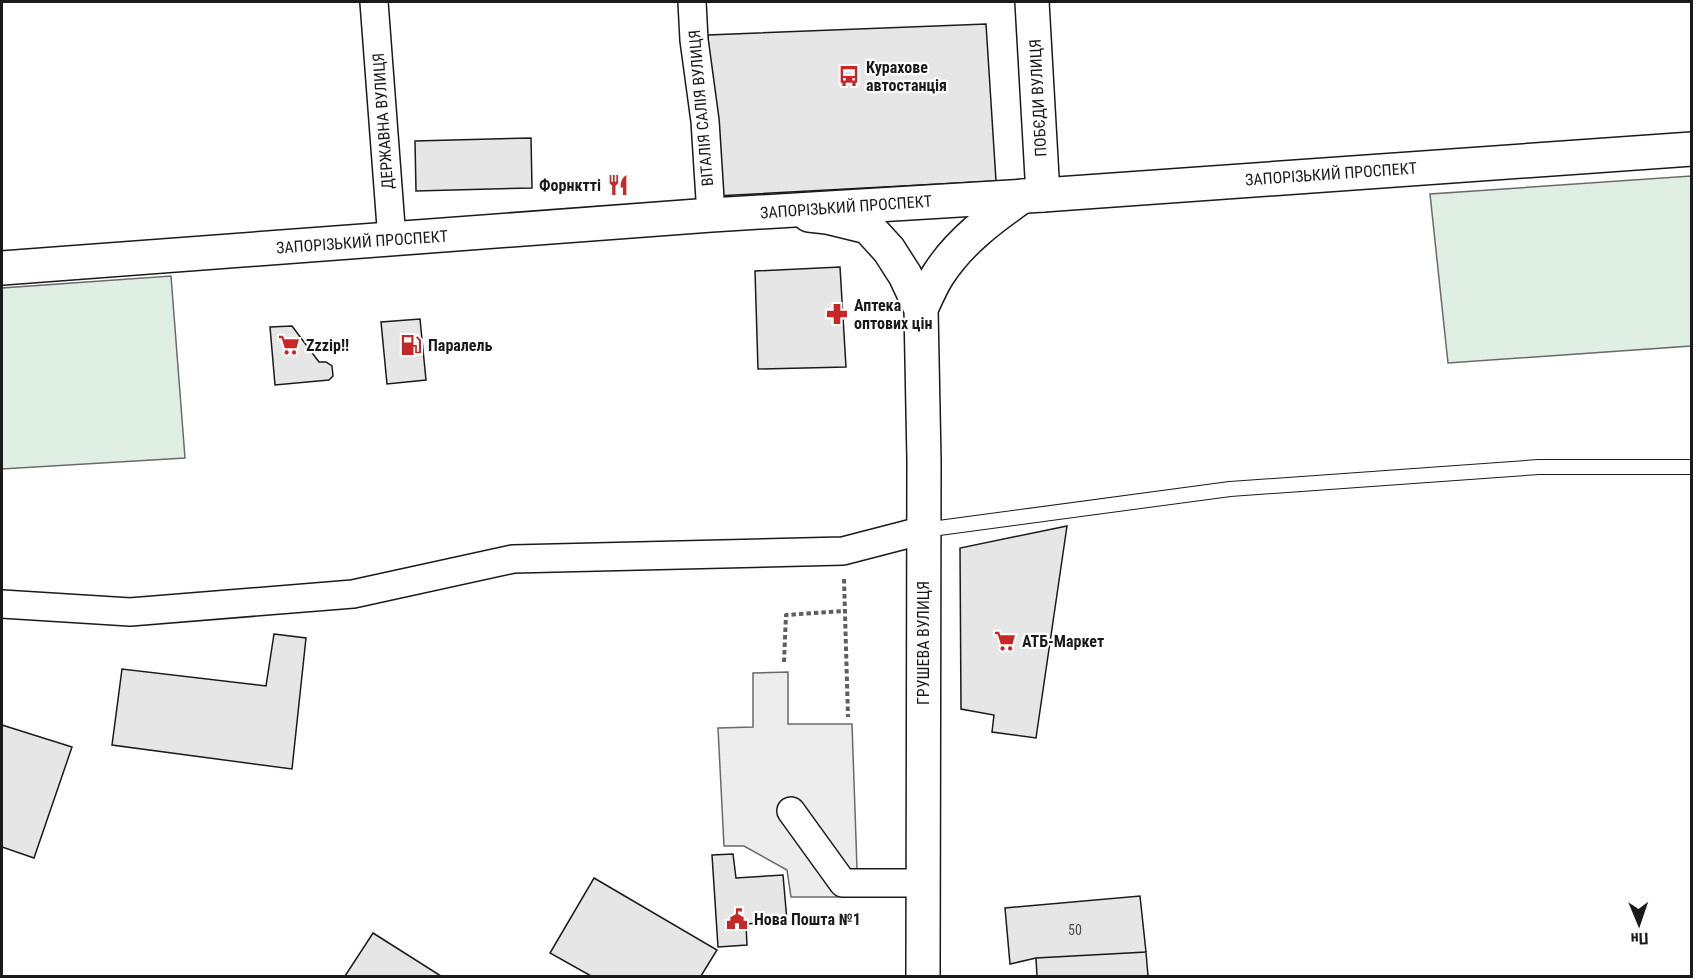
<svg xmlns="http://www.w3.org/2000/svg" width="1693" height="978" viewBox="0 0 1693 978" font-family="'Roboto Condensed',sans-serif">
  <rect width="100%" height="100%" fill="#fff"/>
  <path fill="#e0efe3" stroke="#6a6a6a" stroke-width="1.5" d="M 1691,176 L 1691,346 L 1448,363 L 1430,194 Z
    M 171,276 L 185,458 L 2,469 L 2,288 Z"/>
  <path fill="#ededed" stroke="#6a6a6a" stroke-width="1.5" d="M 788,672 L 788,724 L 852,724 L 858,897 L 791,897 L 787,870 L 744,846 L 724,846 L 718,728 L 753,727 L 753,673 Z"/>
  <path fill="#e6e6e6" stroke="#1a1a1a" stroke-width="1.5" d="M 986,24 L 996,181 L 716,196 L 708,35 Z
    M 531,138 L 532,188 L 416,191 L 415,141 Z
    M 840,267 L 846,367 L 758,369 L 755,271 Z
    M 420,319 L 426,380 L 387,384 L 381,322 Z
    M 292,326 L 319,362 L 326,362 L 332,366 L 333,376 L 329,380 L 275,385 L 270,327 Z
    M 1067,526 L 1036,738 L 992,732 L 994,715 L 961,709 L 960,548 Z
    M 274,634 L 306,638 L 292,769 L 112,745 L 122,669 L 266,686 Z
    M 2,725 L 72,747 L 34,858 L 2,847 Z
    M 733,854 L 736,878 L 783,875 L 787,921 L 746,924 L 747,945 L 718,947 L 712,855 Z
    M 594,878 L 717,950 L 701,976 L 591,976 L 550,953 Z
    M 1140,896 L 1146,952 L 1036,958 L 1010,964 L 1005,908 Z
    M 373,933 L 441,976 L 345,976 Z
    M 1146,952 L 1148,976 L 1037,976 L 1036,958 Z"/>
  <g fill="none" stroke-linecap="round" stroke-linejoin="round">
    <defs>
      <path id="service" d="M 924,530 L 1230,489 L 1539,467 L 1692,467"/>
      <path id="minor" d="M 374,2 L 392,240
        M 692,2 L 694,40 L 705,121 L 711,215
        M 2,604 L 130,612 L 353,594 L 513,559 L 843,551 L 924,530
        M 791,811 L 843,883 L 923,883"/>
      <path id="tertiary" d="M 1032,2 L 1043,195"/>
      <path id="secondary" d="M 809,215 L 827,217 L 868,227 L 889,250 L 905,275 L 921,309 L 924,461 L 923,976
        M 921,309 C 926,298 931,286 938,275 C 959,242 991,218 1023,196"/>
      <path id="primary" d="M 2,268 L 711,215 L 1043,195 L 1692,149"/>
    </defs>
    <use href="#service" stroke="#1a1a1a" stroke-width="16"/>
    <use href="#minor" stroke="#1a1a1a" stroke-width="30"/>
    <use href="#tertiary" stroke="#1a1a1a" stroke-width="36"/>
    <use href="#secondary" stroke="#1a1a1a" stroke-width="36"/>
    <use href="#primary" stroke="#1a1a1a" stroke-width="36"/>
    <path stroke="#5f5f5f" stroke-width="4" stroke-dasharray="4.5 3" stroke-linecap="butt" d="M 844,579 L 848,717
      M 784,662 L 786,615 L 845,611"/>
    <use href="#service" stroke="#fff" stroke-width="14"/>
    <use href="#minor" stroke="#fff" stroke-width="27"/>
    <use href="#tertiary" stroke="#fff" stroke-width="33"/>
    <use href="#secondary" stroke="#fff" stroke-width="33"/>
    <use href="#primary" stroke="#fff" stroke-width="33"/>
  </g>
  <defs>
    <symbol id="bus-bare" viewBox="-9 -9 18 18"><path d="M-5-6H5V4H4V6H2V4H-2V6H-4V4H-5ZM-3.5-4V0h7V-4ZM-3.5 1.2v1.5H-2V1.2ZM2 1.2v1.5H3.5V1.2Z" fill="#c62828" stroke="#fff" stroke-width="2.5" paint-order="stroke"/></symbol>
    <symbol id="restaurant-bare" viewBox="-9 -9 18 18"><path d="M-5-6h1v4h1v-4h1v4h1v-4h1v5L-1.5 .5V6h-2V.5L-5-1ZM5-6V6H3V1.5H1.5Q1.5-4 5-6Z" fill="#c62828" stroke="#fff" stroke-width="2.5" paint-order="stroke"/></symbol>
    <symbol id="pharmacy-bare" viewBox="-9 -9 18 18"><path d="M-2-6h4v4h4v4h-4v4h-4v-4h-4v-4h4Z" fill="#c62828" stroke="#fff" stroke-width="2.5" paint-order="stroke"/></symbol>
    <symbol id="supermarket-bare" viewBox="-9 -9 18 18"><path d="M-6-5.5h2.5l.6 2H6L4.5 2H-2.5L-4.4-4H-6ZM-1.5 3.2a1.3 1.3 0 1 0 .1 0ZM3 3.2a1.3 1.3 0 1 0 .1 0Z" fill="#c62828" stroke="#fff" stroke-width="2.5" paint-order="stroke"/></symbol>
    <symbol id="fuel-bare" viewBox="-9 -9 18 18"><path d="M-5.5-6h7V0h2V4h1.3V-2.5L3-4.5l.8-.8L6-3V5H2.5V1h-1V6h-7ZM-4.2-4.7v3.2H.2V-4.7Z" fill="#c62828" stroke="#fff" stroke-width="2.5" paint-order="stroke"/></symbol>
    <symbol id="civic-bare" viewBox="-9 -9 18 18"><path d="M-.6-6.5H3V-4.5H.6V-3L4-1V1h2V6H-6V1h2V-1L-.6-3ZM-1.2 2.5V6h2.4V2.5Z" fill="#c62828" stroke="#fff" stroke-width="2.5" paint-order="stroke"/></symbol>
  </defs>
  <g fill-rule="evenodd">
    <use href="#bus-bare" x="834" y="61" width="30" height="30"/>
    <use href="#restaurant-bare" x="603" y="170" width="30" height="30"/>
    <use href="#pharmacy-bare" x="822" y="299" width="30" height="30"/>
    <use href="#supermarket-bare" x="274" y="330" width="30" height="30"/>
    <use href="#fuel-bare" x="396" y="330" width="30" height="30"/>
    <use href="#supermarket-bare" x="990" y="626" width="30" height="30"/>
    <use href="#civic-bare" x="722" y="904" width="30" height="30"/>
  </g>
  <g text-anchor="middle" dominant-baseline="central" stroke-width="4.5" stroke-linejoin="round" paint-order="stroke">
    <g font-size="14" fill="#4d4d4d">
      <text x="1075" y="930">50</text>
    </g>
    <g font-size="16" font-weight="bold" fill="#1a1a1a" stroke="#fff" text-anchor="start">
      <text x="866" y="67">Курахове<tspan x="866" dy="18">автостанцiя</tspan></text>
      <text x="601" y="185" text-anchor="end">Форнктті</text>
      <text x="854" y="305">Аптека<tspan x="854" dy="18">оптових цін</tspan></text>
      <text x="306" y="345">Zzzip!!</text>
      <text x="428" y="345">Паралель</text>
      <text x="1022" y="641">АТБ-Маркет</text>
      <text x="754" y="919">Нова Пошта №1</text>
    </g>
    <g font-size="16" fill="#1a1a1a" stroke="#fff">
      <text transform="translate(1038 98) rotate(-93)">ПОБЄДИ ВУЛИЦЯ</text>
      <text transform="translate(701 108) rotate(-95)">ВІТАЛІЯ САЛІЯ ВУЛИЦЯ</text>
      <text transform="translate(383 121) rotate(-94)">ДЕРЖАВНА ВУЛИЦЯ</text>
      <text transform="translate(1331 174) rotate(-4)">ЗАПОРІЗЬКИЙ ПРОСПЕКТ</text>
      <text transform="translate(846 207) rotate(-4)">ЗАПОРІЗЬКИЙ ПРОСПЕКТ</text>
      <text transform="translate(362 242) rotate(-4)">ЗАПОРІЗЬКИЙ ПРОСПЕКТ</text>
      <text transform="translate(923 643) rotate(-90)">ГРУШЕВА ВУЛИЦЯ</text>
    </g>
  </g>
  <rect width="1693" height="978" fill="none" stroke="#1a1a1a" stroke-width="6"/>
  <g transform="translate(1639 924) rotate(178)" stroke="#ffffff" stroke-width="4.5" paint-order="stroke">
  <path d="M0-4.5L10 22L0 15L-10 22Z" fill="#1a1a1a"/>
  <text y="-9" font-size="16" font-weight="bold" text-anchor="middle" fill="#1a1a1a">Пн</text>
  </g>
</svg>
